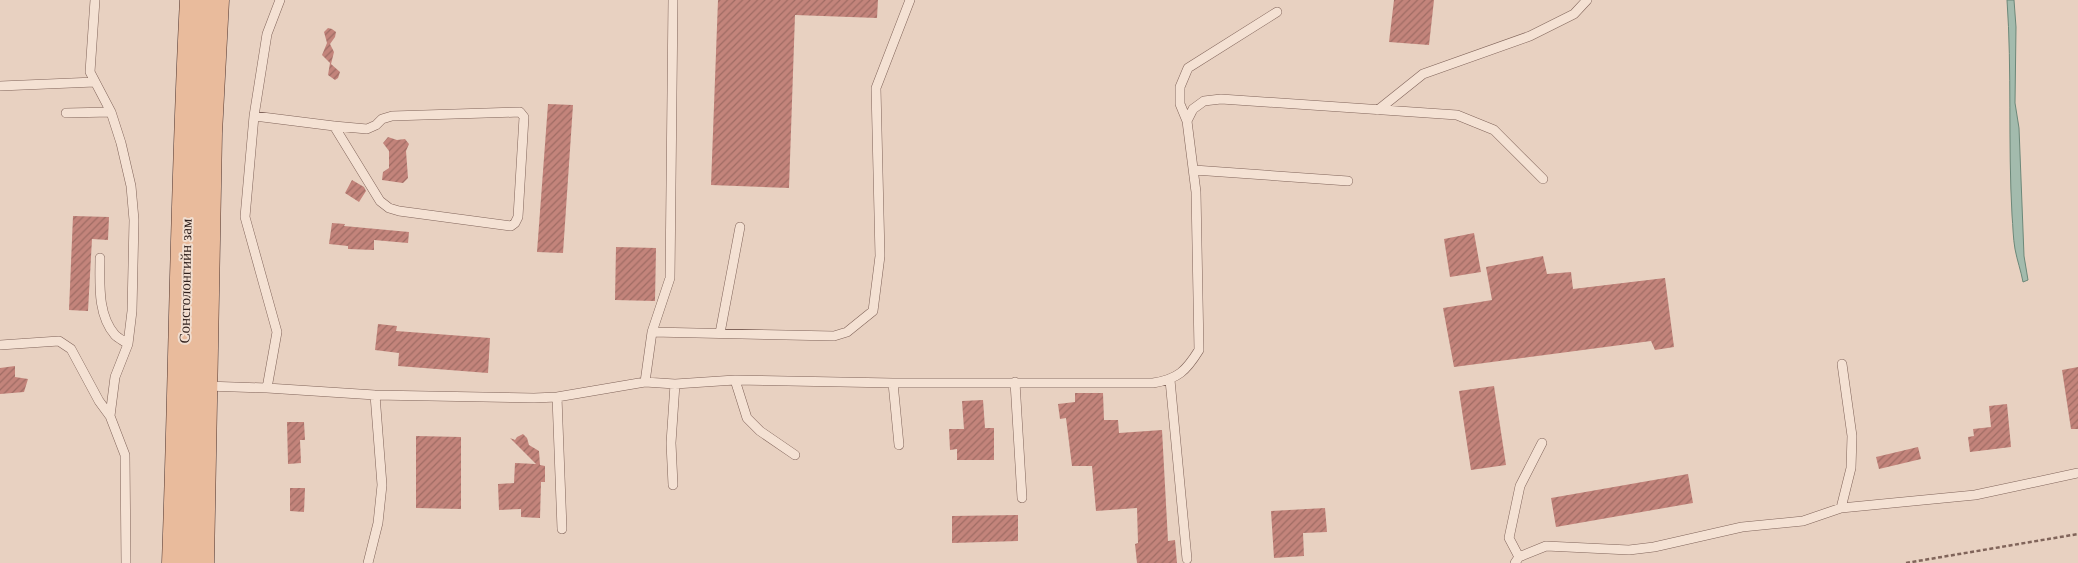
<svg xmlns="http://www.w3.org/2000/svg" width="2078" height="563" viewBox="0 0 2078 563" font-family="'Libre Baskerville',serif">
  <defs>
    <pattern id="building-hatch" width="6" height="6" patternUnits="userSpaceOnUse" patternTransform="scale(1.25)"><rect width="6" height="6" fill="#c3847b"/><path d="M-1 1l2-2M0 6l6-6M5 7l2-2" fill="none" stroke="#9f6c64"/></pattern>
  </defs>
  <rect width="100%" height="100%" fill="#e8d1c1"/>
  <path fill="#a3bbad" stroke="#6c8879" d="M 2007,0 L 2014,0 L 2016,27 L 2015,103 L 2019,128 L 2024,256 L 2028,280 L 2023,282 C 2021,271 2017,260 2015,249 C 2013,238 2013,226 2012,215 C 2008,143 2012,71 2007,0 Z"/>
  <path fill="url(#building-hatch)" d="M 718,0 L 878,0 L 877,18 L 795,15 L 789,188 L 711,185 Z
    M 1394,0 L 1434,0 L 1429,45 L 1389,42 Z
    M 328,28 L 332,29 L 336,32 L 335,37 L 330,44 L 334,52 L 331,64 L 340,72 L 338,78 L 335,80 L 328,75 L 330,63 L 322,55 L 327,43 L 324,32 Z
    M 548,104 L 573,105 L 563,253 L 537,252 Z
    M 388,137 L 397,140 L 405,139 L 409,144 L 406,151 L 408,178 L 403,183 L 382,180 L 383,172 L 389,168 L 389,151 L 383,143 Z
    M 352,180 L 364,187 L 366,191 L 359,202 L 345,193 Z
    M 73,216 L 109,217 L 108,240 L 92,239 L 88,311 L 69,310 Z
    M 332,223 L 345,224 L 344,226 L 409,232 L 408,243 L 374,240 L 374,250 L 348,249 L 348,246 L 329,244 Z
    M 1474,233 L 1481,272 L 1450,277 L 1444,239 Z
    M 616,247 L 656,248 L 655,301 L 615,300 Z
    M 1543,256 L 1547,274 L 1571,272 L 1573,289 L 1665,278 L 1674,347 L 1655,350 L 1651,341 L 1454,367 L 1443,308 L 1492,300 L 1486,267 Z
    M 378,324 L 397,326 L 396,331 L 490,338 L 488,373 L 398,366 L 399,353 L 375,350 Z
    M 15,366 L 15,377 L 28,379 L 24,392 L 0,394 L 0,368 Z
    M 2078,367 L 2078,429 L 2071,429 L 2062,370 Z
    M 1494,386 L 1506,465 L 1471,470 L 1459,391 Z
    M 1075,393 L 1103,393 L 1104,420 L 1118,420 L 1119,433 L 1162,430 L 1168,541 L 1175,540 L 1177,563 L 1137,563 L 1135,544 L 1138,543 L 1137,508 L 1096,511 L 1092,466 L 1072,466 L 1066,418 L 1060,419 L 1058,404 L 1075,402 Z
    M 983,400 L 985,428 L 994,428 L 994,460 L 957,460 L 957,449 L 950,450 L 949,429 L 964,429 L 962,401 Z
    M 2007,404 L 2011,447 L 1970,452 L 1968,437 L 1974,436 L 1973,429 L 1991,427 L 1989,406 Z
    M 287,422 L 304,422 L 305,440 L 300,440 L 301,463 L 288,464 Z
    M 523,434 L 527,438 L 529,445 L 539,451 L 540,465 L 545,466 L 545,482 L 541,482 L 540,518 L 521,517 L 521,509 L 499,510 L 498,484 L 514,483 L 515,463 L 536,464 L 510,438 L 515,440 L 517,437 Z
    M 416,436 L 461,437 L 461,509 L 416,508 Z
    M 1918,447 L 1921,459 L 1879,469 L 1876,457 Z
    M 1688,474 L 1693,503 L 1556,527 L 1551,498 Z
    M 290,488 L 305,488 L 304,512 L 290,511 Z
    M 1325,508 L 1327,532 L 1303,533 L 1304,556 L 1274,558 L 1271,511 Z
    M 1018,515 L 1018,541 L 952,543 L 952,516 Z"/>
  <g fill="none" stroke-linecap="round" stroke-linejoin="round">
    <defs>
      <path id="service" d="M 95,0 L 90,72 L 111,112 L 121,143 L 131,186 L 134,220 L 132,311 L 128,344 L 115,377 L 110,416
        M 0,86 L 95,82
        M 1378,110 L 1423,74 L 1530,36 L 1574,14 L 1587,0
        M 66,113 L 111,112
        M 254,116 L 334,126 L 367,129 L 376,125 L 382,119 L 392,116 L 520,112 L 524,117 L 518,217 L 515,223 L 511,226 L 399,211 L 389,208 L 380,201 L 334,126
        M 1187,121 L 1180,104 L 1180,87 L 1188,68 L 1277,12
        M 1194,170 L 1348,181
        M 100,258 C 100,283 97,314 115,335 C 118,338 124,341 128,344
        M 652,332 L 834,336 L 847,332 L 873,311 L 880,256 L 876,88 L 910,0
        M 720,333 L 740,227
        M 0,345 L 59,341 L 71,349 L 99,401 L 110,416 L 125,455 L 126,563
        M 735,380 L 747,418 L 760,431 L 795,455
        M 1170,380 L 1187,559
        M 645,382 L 652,332 L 670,278 L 673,0
        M 1015,382 L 1022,498
        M 893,383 L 899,445
        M 206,386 L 267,388 L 375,395 L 534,398 L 557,397 L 645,382 L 675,384 L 735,380 L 893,383 L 1153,383 C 1178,379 1186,371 1199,350 L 1196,192 L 1187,121 L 1193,109 L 1204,101 L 1221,99 L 1457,115 L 1494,130 L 1543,179
        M 267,388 L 277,332 L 245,217 L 254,116 L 267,34 L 280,0
        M 557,397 L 562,529
        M 673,485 L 671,443 L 675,384
        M 1841,508 L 1851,468 L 1852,436 L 1842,364
        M 1519,557 L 1509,538 L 1520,486 L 1542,443
        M 368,563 L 378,523 L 382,485 L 375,395
        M 1515,563 L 1519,557 L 1546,546 L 1629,550 L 1654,547 L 1742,527 L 1803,521 L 1841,508 L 1975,495 L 2078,473"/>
      <path id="primary" d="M 176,563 C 183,375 184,188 194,0
        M 200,563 L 208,133 L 215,0"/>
    </defs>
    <use href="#service" stroke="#80645a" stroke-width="10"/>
    <use href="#primary" stroke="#4e342f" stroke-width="29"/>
    <path stroke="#80645a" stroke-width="2.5" stroke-dasharray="4 2.5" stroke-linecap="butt" d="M 1906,563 L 2078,534"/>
    <use href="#service" stroke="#f4e1d3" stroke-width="9"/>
    <use href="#primary" stroke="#e9bb9c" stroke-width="28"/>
  </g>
  <g text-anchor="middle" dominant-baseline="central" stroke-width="4" stroke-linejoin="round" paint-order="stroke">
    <g font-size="15" fill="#31211d" stroke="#f1ded0">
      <text transform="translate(185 281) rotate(-89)">Сонсголонгийн зам</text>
    </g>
  </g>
</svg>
